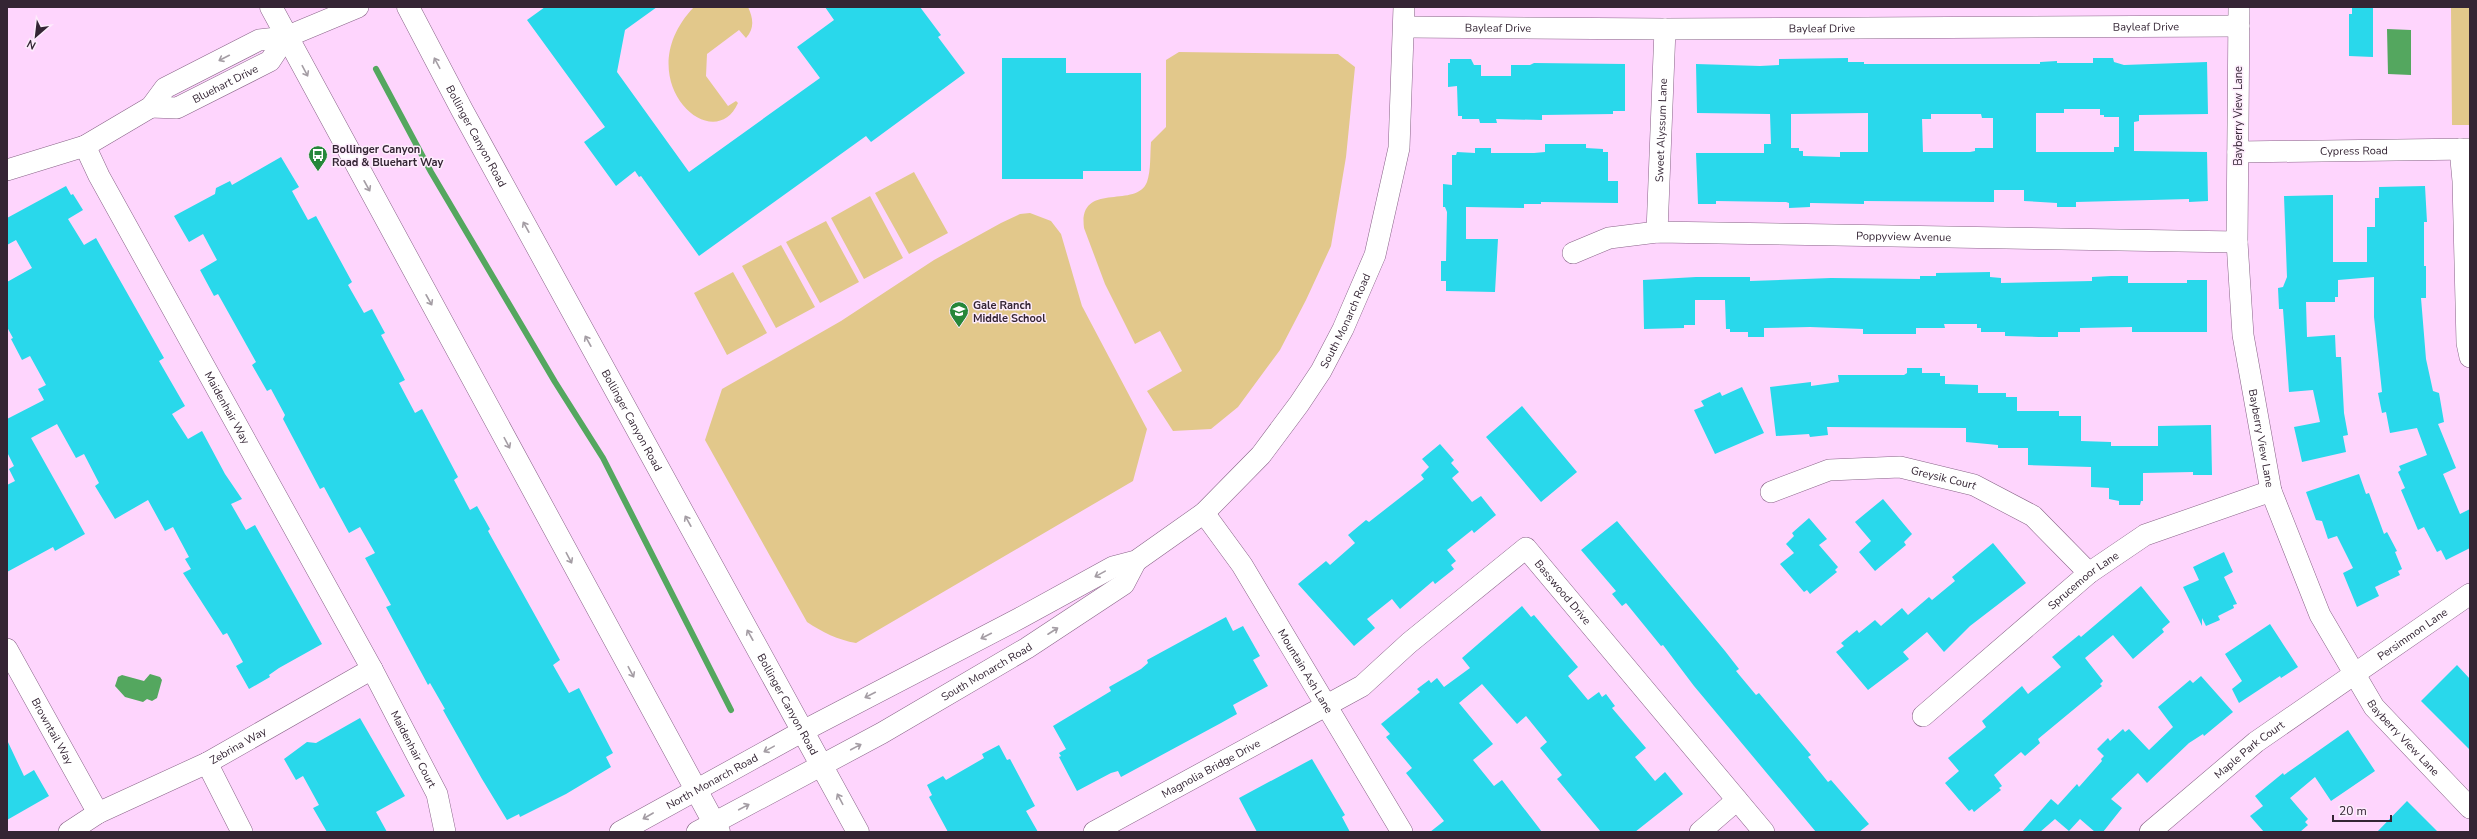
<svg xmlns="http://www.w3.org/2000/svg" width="2477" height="839" viewBox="0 0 2477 839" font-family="'Nunito Sans',sans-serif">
  <rect width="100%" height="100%" fill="#fed5fd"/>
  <path fill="#e2c88b" d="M 694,7 L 748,7 C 753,18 755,28 746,38 L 739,30 L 707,54 L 706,76 L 728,106 L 736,101 L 738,103 C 713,159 626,78 694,7 Z
    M 2451,7 L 2470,7 L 2470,125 L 2452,125 Z
    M 1179,52 L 1338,54 L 1355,67 L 1346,157 L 1331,246 L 1306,300 L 1280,350 L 1238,407 L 1211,429 L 1173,431 L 1147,391 L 1182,371 L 1160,331 L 1135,344 L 1105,284 L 1084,228 C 1078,180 1136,210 1147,182 C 1151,171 1150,154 1151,142 L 1166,127 L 1166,60 Z
    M 914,172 L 948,233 L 909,254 L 875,193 Z
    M 870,196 L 903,258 L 864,279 L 831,218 Z
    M 1030,213 L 1051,221 L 1061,234 L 1082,306 L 1147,429 L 1133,481 L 856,643 C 838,640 822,632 807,622 L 705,440 L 722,389 L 841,321 L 934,260 L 1001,223 L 1020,214 Z
    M 826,221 L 859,282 L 820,303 L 786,242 Z
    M 781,245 L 815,307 L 776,328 L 742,266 Z
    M 733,272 L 767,333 L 727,355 L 694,293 Z"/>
  <path fill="#54a75f" d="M 2387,29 L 2411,30 L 2411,75 L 2388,74 Z
    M 150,674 L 160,677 L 162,680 L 157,698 L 152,701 L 147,699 L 143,702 L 125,697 L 115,686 L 118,677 L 122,675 L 144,681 Z"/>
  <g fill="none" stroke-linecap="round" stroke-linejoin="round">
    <path stroke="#54a75f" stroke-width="6" d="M 376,69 L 431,172 L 555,382 L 603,458 L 731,710"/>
  </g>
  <path fill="#29d8eb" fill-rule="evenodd" d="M 545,7 L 657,7 L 625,30 L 617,72 L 689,172 L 820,78 L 797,47 L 834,20 L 825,7 L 920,7 L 941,35 L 938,37 L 965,73 L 871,142 L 866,136 L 699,256 L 641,176 L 639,177 L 635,171 L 616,186 L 584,142 L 605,127 L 527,20 Z
    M 2352,7 L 2373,7 L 2373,57 L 2349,56 L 2349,14 L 2352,14 Z
    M 1002,58 L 1066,58 L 1066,73 L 1141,73 L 1141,171 L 1083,171 L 1083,179 L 1002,179 Z
    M 1848,58 L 1848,62 L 1864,62 L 1864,64 L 2040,64 L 2040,62 L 2057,61 L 2057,63 L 2093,63 L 2093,58 L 2113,58 L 2114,62 L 2124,65 L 2207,62 L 2208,114 L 2139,115 L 2139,121 L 2134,122 L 2134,151 L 2207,152 L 2208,201 L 2189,202 L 2189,199 L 2076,202 L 2076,207 L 2057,207 L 2057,203 L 2024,201 L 2024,190 L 1994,190 L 1994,202 L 1864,201 L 1864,204 L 1812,203 L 1810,203 L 1810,207 L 1789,208 L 1789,203 L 1786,202 L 1716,201 L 1716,204 L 1698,204 L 1696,153 L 1764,153 L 1764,144 L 1771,144 L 1770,114 L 1697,113 L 1696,64 L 1760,66 L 1779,65 L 1779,59 ZM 2064,109 L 2100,109 L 2100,115 L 2104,115 L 2104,117 L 2119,117 L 2119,147 L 2114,147 L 2114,152 L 2036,152 L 2036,113 L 2064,113 ZM 1868,113 L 1868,152 L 1840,152 L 1840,157 L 1803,156 L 1803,151 L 1799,151 L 1799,148 L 1791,148 L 1791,114 ZM 1931,114 L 1981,114 L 1982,118 L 1993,118 L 1993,148 L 1975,148 L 1975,151 L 1970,152 L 1923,152 L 1922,119 L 1931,119 Z
    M 1450,59 L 1471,59 L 1474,65 L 1481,65 L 1481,76 L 1511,76 L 1511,65 L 1530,65 L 1534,63 L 1625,64 L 1625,111 L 1613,111 L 1613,114 L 1542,115 L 1542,120 L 1496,119 L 1497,123 L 1480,123 L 1479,119 L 1462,119 L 1462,116 L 1458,116 L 1457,86 L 1448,87 L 1448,63 L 1450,63 Z
    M 1545,144 L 1586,144 L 1586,148 L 1603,149 L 1603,152 L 1608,152 L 1608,181 L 1618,181 L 1618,203 L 1541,202 L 1541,204 L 1524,204 L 1524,208 L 1466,207 L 1466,239 L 1498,239 L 1495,292 L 1446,291 L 1446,281 L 1441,281 L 1441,261 L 1446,261 L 1447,212 L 1445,207 L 1443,207 L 1443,184 L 1452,185 L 1452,155 L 1456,155 L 1457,152 L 1475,153 L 1475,148 L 1491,148 L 1491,153 L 1534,153 L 1545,152 Z
    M 281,157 L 299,187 L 292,191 L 308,220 L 316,216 L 352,282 L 348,285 L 364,313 L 372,309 L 385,333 L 381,335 L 405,380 L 399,383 L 415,413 L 422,409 L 458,477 L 454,480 L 470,510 L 477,506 L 490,529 L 488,531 L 560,660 L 553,665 L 569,693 L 579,688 L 613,753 L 606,757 L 611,767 L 566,794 L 520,817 L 519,814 L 507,820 L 482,779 L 443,710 L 445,709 L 430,683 L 428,685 L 386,607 L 391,605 L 365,558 L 375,553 L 360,527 L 349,533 L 324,487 L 320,489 L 283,419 L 285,415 L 271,389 L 267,391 L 252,365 L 256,362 L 218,294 L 214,296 L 200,270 L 217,260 L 203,234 L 189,242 L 174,216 L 215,194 L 216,188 L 230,181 L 232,185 Z
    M 66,186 L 71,195 L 73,194 L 83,210 L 68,219 L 84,245 L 96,238 L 164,358 L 159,361 L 185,406 L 172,414 L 188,439 L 202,431 L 225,474 L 242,499 L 231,504 L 246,530 L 255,525 L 322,644 L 279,668 L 269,675 L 270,677 L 249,689 L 236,666 L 243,662 L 227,633 L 223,635 L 183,573 L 191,569 L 185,559 L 189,557 L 173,527 L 165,531 L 148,500 L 115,519 L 95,486 L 99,483 L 84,454 L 76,458 L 57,424 L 31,438 L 85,534 L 55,551 L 53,547 L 7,572 L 7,485 L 15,481 L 9,469 L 14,466 L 7,452 L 7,419 L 44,400 L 38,389 L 46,385 L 30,356 L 22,360 L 11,339 L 13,338 L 7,327 L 7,282 L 32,268 L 16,240 L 7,245 L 7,218 Z
    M 2425,186 L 2427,222 L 2424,222 L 2424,266 L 2426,266 L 2426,298 L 2421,298 L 2426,359 L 2433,391 L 2439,393 L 2444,422 L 2438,424 L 2456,468 L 2443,474 L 2460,514 L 2470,509 L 2470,548 L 2446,560 L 2441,550 L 2437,552 L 2424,527 L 2418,530 L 2401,490 L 2405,488 L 2398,472 L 2401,470 L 2399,466 L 2427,455 L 2417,428 L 2390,433 L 2386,412 L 2382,413 L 2378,393 L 2382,392 L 2374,317 L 2374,277 L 2338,280 L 2338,297 L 2335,297 L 2335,302 L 2306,302 L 2307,337 L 2335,335 L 2336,357 L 2341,357 L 2344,413 L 2348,435 L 2343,436 L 2346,452 L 2302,462 L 2294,427 L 2320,422 L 2313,390 L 2289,392 L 2283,309 L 2279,309 L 2278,288 L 2283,287 L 2287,277 L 2284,196 L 2333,195 L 2333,262 L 2367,262 L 2367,227 L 2375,227 L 2375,198 L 2379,198 L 2379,187 Z
    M 1990,272 L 1990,277 L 2001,278 L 2001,283 L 2092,281 L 2092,277 L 2111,276 L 2128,276 L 2128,283 L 2187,283 L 2187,280 L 2207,280 L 2207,332 L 2132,332 L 2132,327 L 2080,328 L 2080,332 L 2058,332 L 2058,337 L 2039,337 L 2005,336 L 2005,332 L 1981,332 L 1981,328 L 1977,328 L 1977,324 L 1944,324 L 1945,328 L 1916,328 L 1916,334 L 1863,334 L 1863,329 L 1810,327 L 1764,328 L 1764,337 L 1748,337 L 1748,332 L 1730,332 L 1730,329 L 1726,329 L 1725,300 L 1695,300 L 1695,325 L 1684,325 L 1684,328 L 1644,329 L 1643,280 L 1696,277 L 1750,277 L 1750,281 L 1831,278 L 1920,279 L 1920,276 L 1936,276 L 1936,273 Z
    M 1907,368 L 1922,368 L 1922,373 L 1940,373 L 1940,376 L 1945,376 L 1945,384 L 1978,385 L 1978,393 L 2006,393 L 2006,397 L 2017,397 L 2017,411 L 2059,411 L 2059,416 L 2081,416 L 2081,441 L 2111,442 L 2111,446 L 2158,446 L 2158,426 L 2211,425 L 2212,475 L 2193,475 L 2193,472 L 2143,473 L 2143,501 L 2141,501 L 2140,505 L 2119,505 L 2119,501 L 2109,499 L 2109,488 L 2091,487 L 2091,467 L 2028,465 L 2028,448 L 1998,448 L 1998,445 L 1966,442 L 1966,428 L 1827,427 L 1828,435 L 1810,437 L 1809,434 L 1776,436 L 1770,387 L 1811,382 L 1811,386 L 1839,382 L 1838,375 L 1904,375 L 1907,373 Z
    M 1742,387 L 1764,433 L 1715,454 L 1694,410 L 1704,406 L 1701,401 L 1720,392 L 1722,396 Z
    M 1522,406 L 1577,472 L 1541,502 L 1486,437 Z
    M 1440,444 L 1454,460 L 1451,463 L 1459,472 L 1452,478 L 1472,502 L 1481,496 L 1496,515 L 1474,533 L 1472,530 L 1447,550 L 1456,561 L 1451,565 L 1454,569 L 1435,584 L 1433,581 L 1400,609 L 1392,599 L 1367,619 L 1375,628 L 1354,646 L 1298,584 L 1326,561 L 1330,565 L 1355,543 L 1348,535 L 1366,520 L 1369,522 L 1424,479 L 1421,475 L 1429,467 L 1422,459 Z
    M 2359,474 L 2366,494 L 2369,493 L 2384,534 L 2387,532 L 2397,551 L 2395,552 L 2402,569 L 2398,571 L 2400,575 L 2375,587 L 2379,596 L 2357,607 L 2343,573 L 2353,568 L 2337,536 L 2328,539 L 2322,521 L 2316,520 L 2306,492 Z
    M 1883,499 L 1912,534 L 1904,542 L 1906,545 L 1875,571 L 1859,552 L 1871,541 L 1855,522 Z
    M 1809,518 L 1827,539 L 1819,545 L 1838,567 L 1835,570 L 1837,572 L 1810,594 L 1807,590 L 1804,592 L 1780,564 L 1794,553 L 1786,544 L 1794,536 L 1792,533 Z
    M 1617,521 L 1725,651 L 1739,669 L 1736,671 L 1756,695 L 1759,693 L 1811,755 L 1808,757 L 1828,782 L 1831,780 L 1869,824 L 1859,832 L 1816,832 L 1694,686 L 1663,645 L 1661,646 L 1626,603 L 1622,606 L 1612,594 L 1616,591 L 1581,550 Z
    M 1993,543 L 2026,583 L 1970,626 L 1944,652 L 1927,632 L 1903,652 L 1909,659 L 1868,690 L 1836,652 L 1844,646 L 1841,643 L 1857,630 L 1859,633 L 1875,620 L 1881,626 L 1902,608 L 1908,615 L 1929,597 L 1932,600 L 1955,581 L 1952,577 Z
    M 2224,552 L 2233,572 L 2224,577 L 2237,604 L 2233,605 L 2234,608 L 2218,616 L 2220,620 L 2206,626 L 2202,618 L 2202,626 L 2183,587 L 2199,580 L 2193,567 Z
    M 2141,586 L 2170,622 L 2162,629 L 2164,632 L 2133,659 L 2113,635 L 2085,658 L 2103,681 L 2100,684 L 2102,686 L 2038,739 L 2040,743 L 2025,756 L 2021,752 L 1994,775 L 2002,786 L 1999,788 L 2001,790 L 1974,812 L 1972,809 L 1969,811 L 1945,783 L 1959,771 L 1948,758 L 1986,727 L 1982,721 L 2022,686 L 2028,694 L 2061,667 L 2052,657 L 2079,635 L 2081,637 Z
    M 1522,606 L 1531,617 L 1534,615 L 1578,667 L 1568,676 L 1588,700 L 1599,692 L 1602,697 L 1606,694 L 1615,706 L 1612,708 L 1646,748 L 1635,757 L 1655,781 L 1665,772 L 1683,794 L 1635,832 L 1601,832 L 1557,779 L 1562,775 L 1540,748 L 1547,742 L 1526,716 L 1517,724 L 1482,684 L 1459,703 L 1493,744 L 1473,760 L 1494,786 L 1502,780 L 1542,832 L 1430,832 L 1444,821 L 1406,773 L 1412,768 L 1386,737 L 1390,734 L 1381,724 L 1420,692 L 1417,689 L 1429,680 L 1431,683 L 1437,678 L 1444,687 L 1470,668 L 1462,658 Z
    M 1226,617 L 1233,631 L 1243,626 L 1260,656 L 1253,660 L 1268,686 L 1233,705 L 1237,714 L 1221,723 L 1121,777 L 1118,771 L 1111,773 L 1077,791 L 1059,757 L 1061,756 L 1059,753 L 1066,749 L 1053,726 L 1111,691 L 1109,687 L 1141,669 L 1148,663 L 1147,660 Z
    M 2270,624 L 2298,667 L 2281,678 L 2280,676 L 2239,703 L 2232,689 L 2242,681 L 2225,654 Z
    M 2457,665 L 2470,679 L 2470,750 L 2421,701 Z
    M 2201,676 L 2233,712 L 2204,736 L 2203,734 L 2189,743 L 2147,783 L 2138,773 L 2111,799 L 2122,808 L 2103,832 L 2095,832 L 2080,819 L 2069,831 L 2055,819 L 2040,832 L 2022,832 L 2051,799 L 2058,805 L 2077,784 L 2079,787 L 2102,761 L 2101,759 L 2104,756 L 2097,749 L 2108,738 L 2110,741 L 2123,729 L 2125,732 L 2129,729 L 2149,750 L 2173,727 L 2158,707 L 2190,680 L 2193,683 Z
    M 360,718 L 405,796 L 376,812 L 387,832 L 327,832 L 313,808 L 319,805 L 303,776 L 296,780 L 284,759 L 307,742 L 316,743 Z
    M 2348,730 L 2375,771 L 2331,801 L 2315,777 L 2290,798 L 2308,819 L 2305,822 L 2308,825 L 2300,832 L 2264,832 L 2250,816 L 2263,806 L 2255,796 L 2283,773 L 2284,775 Z
    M 7,740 L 24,776 L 34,770 L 49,796 L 7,820 Z
    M 999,745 L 1007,760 L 1010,759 L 1035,806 L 1026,811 L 1038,832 L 948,832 L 929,797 L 932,795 L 927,785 L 943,776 L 946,780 L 984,758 L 982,754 Z
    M 1312,759 L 1345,815 L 1342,817 L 1350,832 L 1257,832 L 1239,798 Z
    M 2407,801 L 2438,832 L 2377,832 Z"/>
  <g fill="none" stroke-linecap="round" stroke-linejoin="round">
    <defs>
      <g id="minor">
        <path id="s1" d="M 2239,7 L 2237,242 L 2243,335 L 2271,491 L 2320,615 L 2374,707 L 2470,808"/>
        <path id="s2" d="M 1405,27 L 1665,29 L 2239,26"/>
        <path id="s3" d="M 151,107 L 177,108 L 270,61 L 286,37"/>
        <path id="s4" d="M 85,146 L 99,176 L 372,669 L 437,794 L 445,832"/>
        <path d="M 2460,149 L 2463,181 L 2467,343 L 2470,357"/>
        <path id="s5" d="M 2238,152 L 2470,149"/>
        <path d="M 7,170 L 85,146 L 151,107 L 165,88 L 259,40 L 286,37 L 358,7"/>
        <path id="s6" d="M 1657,232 L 1665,29"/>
        <path id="s7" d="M 1573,253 L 1609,238 L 1657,232 L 2237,242"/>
        <path id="s8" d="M 1771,492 L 1829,470 L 1900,467 L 1974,485 L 2033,516 L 2089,573"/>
        <path id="s9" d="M 1204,513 L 1242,565 L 1402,832"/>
        <path id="s10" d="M 7,649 L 98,813"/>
        <path id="s11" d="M 1923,716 L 2089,573 L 2145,535 L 2271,491"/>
        <path d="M 207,763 L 242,832"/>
        <path id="s12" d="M 69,832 L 98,813 L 207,763 L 372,669"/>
        <path id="s13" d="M 620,832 L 803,731 L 1020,618 L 1113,567 L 1136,561 L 1204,513 L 1261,455 L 1299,404 L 1321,371 L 1343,329 L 1375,255 L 1399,148 L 1404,7"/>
        <path id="s14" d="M 697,832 L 882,733 L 1027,648 L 1124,584 L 1136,561"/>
        <path id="s15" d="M 1094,832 L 1362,686 L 1409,643 L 1526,548 L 1764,832"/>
        <path d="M 1700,832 L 1737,800"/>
        <path id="s16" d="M 2150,832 L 2256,742 L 2470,594"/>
      </g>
      <g id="major">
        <path d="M 271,7 L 719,832"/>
        <path id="s17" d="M 408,7 L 462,110 L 858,832"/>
      </g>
    </defs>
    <use href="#minor" stroke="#896488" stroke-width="22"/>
    <use href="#major" stroke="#896488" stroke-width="23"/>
    <use href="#minor" stroke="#fff" stroke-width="21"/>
    <use href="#major" stroke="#fff" stroke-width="22"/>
  </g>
  <defs><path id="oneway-shaft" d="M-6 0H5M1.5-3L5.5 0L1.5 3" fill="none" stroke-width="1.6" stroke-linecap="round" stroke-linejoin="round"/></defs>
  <g stroke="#a49da4">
    <use href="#oneway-shaft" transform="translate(224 58) rotate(153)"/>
    <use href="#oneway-shaft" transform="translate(437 63) rotate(-118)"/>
    <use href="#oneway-shaft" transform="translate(305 71) rotate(62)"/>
    <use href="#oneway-shaft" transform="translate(367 186) rotate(61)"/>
    <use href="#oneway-shaft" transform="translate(526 227) rotate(-119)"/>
    <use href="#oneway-shaft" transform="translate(429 300) rotate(61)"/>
    <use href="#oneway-shaft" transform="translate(588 341) rotate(-119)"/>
    <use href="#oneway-shaft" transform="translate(507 443) rotate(62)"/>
    <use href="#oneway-shaft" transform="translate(688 521) rotate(-119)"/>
    <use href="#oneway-shaft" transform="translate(569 558) rotate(62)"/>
    <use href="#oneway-shaft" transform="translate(1100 574) rotate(151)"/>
    <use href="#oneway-shaft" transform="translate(1053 631) rotate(-33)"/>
    <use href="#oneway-shaft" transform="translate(750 635) rotate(-119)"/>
    <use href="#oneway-shaft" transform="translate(986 636) rotate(153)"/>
    <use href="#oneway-shaft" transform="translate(631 672) rotate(62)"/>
    <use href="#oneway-shaft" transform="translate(870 695) rotate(153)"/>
    <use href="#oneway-shaft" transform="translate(856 747) rotate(-28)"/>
    <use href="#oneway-shaft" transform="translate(769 749) rotate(151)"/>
    <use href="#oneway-shaft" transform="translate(840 799) rotate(-118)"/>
    <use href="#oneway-shaft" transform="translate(744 807) rotate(-28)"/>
    <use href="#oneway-shaft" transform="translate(648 816) rotate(150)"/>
  </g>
  <defs>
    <symbol id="bus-pin" viewBox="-11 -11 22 30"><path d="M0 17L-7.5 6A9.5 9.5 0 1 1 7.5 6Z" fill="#26873a" stroke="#fdecfc"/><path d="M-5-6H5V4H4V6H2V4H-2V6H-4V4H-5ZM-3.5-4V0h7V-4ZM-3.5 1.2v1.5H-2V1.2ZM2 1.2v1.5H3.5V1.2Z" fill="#fff"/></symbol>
    <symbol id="school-pin" viewBox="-11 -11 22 30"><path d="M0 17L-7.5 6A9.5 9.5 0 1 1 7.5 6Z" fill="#26873a" stroke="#fdecfc"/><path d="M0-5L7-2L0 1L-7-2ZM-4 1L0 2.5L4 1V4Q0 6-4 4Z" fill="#fff"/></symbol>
  </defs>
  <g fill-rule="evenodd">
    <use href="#bus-pin" x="307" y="144" width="22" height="30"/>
    <use href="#school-pin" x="948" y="300" width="22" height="30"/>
  </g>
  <g text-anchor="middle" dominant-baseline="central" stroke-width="3" stroke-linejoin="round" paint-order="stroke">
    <g font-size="11" fill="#342534" stroke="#fdecfc">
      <text stroke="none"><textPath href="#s2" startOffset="741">Bayleaf Drive</textPath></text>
      <text stroke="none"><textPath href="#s2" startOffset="417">Bayleaf Drive</textPath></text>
      <text stroke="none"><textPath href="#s2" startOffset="93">Bayleaf Drive</textPath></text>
      <text stroke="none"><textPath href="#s3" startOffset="80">Bluehart Drive</textPath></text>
      <text transform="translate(2238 116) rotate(-90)">Bayberry View Lane</text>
      <text stroke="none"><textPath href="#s6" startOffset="102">Sweet Alyssum Lane</textPath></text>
      <text stroke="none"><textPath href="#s17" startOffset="146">Bollinger Canyon Road</textPath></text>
      <text stroke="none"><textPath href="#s5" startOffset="116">Cypress Road</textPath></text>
      <text stroke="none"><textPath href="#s7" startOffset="334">Poppyview Avenue</textPath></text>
      <text stroke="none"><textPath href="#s13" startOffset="907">South Monarch Road</textPath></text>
      <text stroke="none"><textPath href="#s4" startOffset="298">Maidenhair Way</textPath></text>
      <text stroke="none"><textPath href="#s17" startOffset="470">Bollinger Canyon Road</textPath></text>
      <text stroke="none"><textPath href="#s1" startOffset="433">Bayberry View Lane</textPath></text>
      <text stroke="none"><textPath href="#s8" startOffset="178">Greysik Court</textPath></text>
      <text stroke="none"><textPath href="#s11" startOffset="210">Sprucemoor Lane</textPath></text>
      <text stroke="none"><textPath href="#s15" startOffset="577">Basswood Drive</textPath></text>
      <text stroke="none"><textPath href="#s16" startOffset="329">Persimmon Lane</textPath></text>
      <text stroke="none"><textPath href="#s9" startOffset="188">Mountain Ash Lane</textPath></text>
      <text stroke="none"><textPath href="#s14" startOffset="331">South Monarch Road</textPath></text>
      <text stroke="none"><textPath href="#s17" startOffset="794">Bollinger Canyon Road</textPath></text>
      <text stroke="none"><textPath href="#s10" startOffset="94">Browntail Way</textPath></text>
      <text stroke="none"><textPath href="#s1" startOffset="769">Bayberry View Lane</textPath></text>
      <text stroke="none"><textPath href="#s12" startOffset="190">Zebrina Way</textPath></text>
      <text stroke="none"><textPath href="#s4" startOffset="687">Maidenhair Court</textPath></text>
      <text stroke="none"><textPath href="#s16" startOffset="129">Maple Park Court</textPath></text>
      <text stroke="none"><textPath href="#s15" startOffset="133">Magnolia Bridge Drive</textPath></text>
      <text stroke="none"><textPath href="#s13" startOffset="105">North Monarch Road</textPath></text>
    </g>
    <g font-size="11" font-weight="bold" fill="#342534" stroke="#fdecfc" text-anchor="start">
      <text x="332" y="149">Bollinger Canyon<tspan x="332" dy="13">Road &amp; Bluehart Way</tspan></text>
      <text x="973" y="305">Gale Ranch<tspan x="973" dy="13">Middle School</tspan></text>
    </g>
  </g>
  <rect width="2477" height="839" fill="none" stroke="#342534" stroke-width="16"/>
  <g transform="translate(36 36) rotate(208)" stroke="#fdecfc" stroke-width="3" paint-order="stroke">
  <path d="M0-3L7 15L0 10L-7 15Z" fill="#342534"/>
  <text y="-6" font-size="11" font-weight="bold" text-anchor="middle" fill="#342534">N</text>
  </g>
  <path d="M2333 815v6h58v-6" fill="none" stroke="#342534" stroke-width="2"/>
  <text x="2339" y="815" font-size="12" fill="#342534" stroke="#fdecfc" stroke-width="3" paint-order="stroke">20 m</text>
</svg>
